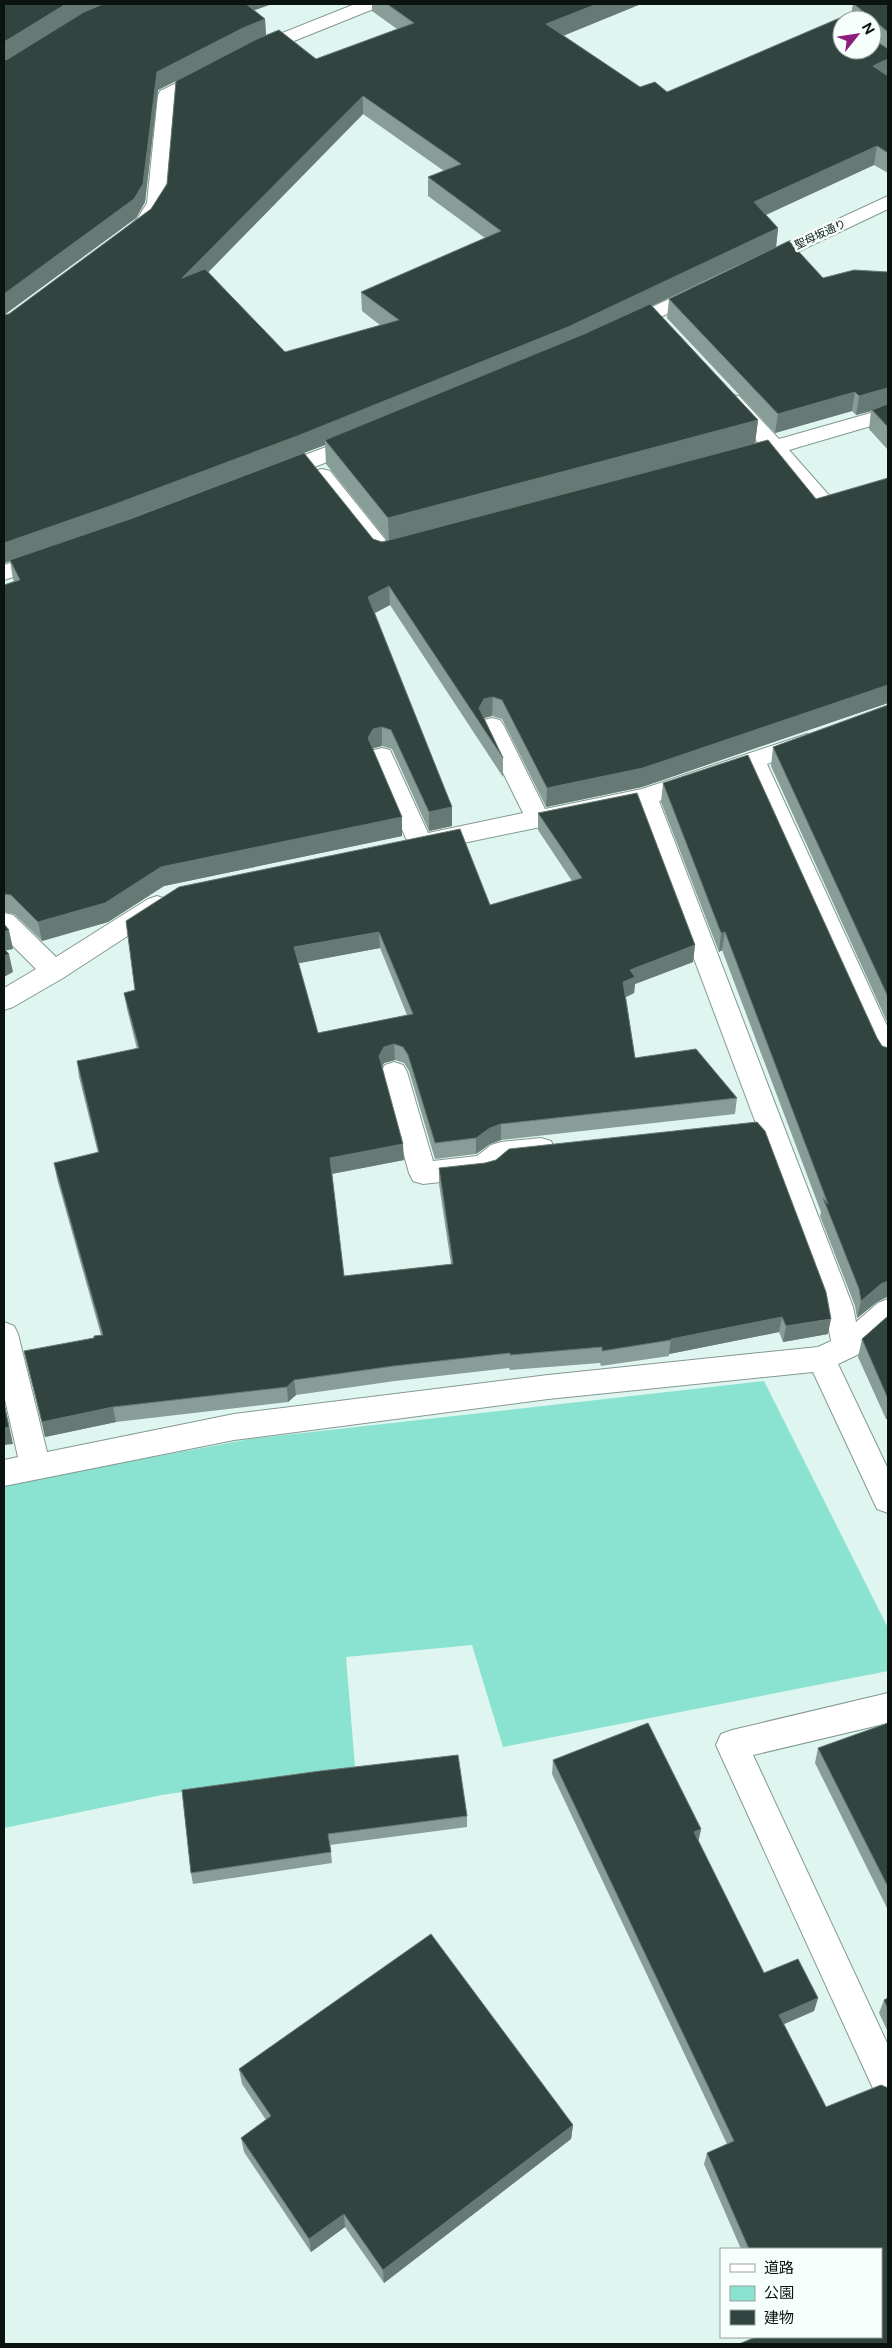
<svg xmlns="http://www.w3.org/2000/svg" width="892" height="2348" viewBox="0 0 892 2348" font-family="'Public Sans','Noto Sans JP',sans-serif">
  <rect width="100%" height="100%" fill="#dff5ef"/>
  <path fill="#89e3d0" d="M 764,1381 L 888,1628 L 888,1671 L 503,1747 L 472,1645 L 346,1657 L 355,1767 L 162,1795 L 4,1828 L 4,1485 L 250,1439 Z"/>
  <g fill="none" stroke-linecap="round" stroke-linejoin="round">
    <defs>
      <path id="minor" d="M 355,4 L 379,4 L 376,8 L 259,55 L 247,55 L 244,51 L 247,47 Z
        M 208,68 L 214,70 L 217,74 L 214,78 L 176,98 L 167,203 L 151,227 L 143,233 L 136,235 L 129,233 L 126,229 L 137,219 L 147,203 L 158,95 L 160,91 Z
        M 888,196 L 888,209 L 768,266 L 761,268 L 754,266 L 751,262 L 754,258 Z
        M 701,284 L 708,286 L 711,290 L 708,294 L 630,332 L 623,334 L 616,332 L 613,328 L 616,324 Z
        M 732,395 L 739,396 L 779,439 L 888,408 L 888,421 L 789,450 L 834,501 L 831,506 L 823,508 L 815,506 L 770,456 L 738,465 L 730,463 L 727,458 L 730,453 L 760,445 L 721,401 L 725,396 Z
        M 361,434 L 369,436 L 372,441 L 369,446 L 283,479 L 275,481 L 267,479 L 264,474 L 267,469 Z
        M 322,469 L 330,471 L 388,543 L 404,539 L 412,541 L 415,546 L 412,551 L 383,559 L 375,557 L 311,476 L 314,471 Z
        M 47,551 L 55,553 L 58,558 L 55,563 L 4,580 L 4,565 Z
        M 492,718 L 500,720 L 504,726 L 545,809 L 642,789 L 807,734 L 815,736 L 819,742 L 815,748 L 767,764 L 888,1028 L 888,1066 L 879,1063 L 875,1056 L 747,771 L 659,801 L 853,1307 L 856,1322 L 878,1303 L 888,1299 L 888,1328 L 857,1355 L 838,1364 L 888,1469 L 888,1513 L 877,1509 L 813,1372 L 548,1399 L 234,1440 L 4,1486 L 4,1460 L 18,1457 L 4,1395 L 4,1322 L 14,1326 L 18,1334 L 47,1452 L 234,1414 L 548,1375 L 818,1347 L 831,1341 L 825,1307 L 637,807 L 420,852 L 411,849 L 408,843 L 370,756 L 374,750 L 382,748 L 390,750 L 428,833 L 523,813 L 480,726 L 484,720 Z
        M 157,896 L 166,899 L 170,905 L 166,911 L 63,978 L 13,1007 L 4,1010 L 4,988 L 36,969 L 4,937 L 4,913 L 13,915 L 56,957 L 148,899 Z
        M 394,1062 L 403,1065 L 407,1072 L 433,1161 L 477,1156 L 491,1145 L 501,1142 L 541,1138 L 551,1141 L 555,1149 L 551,1157 C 537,1161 521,1158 508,1163 C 499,1166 493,1174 484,1177 L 423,1184 L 413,1181 L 409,1173 L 381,1072 L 385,1065 Z
        M 888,1693 L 888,1723 L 753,1755 L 888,2045 L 888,2101 L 876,2095 L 716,1745 L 721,1734 L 732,1730 Z"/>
    </defs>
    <use href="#minor" stroke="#849893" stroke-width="2"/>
    <use href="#minor" fill="#fff" fill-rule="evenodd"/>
  </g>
  <path fill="#889c98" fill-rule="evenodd" d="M 4,4 L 254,10 L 265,19 L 266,35 L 316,59 L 397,29 L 372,11 L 372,4 L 641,4 L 563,36 L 640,87 L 667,92 L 872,50 L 872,20 L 850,20 L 853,4 L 888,4 L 888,173 L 874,165 L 766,215 L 778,228 L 776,247 L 652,306 L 758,420 L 755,443 L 816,499 L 888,478 L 888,703 L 642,787 L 546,807 L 502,719 L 492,716 L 484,718 L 503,758 L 503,777 L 390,605 L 375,613 L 452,807 L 452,826 L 429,831 L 392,749 L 382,746 L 374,748 L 373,749 L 402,817 L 402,836 L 164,886 L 108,922 L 42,941 L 14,914 L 4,912 L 4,585 L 14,581 L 13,579 L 10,561 L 5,563 L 4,559 ZM 176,81 L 167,184 L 151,209 L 9,314 L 4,315 L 136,218 L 145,202 L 158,90 ZM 363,114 L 444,171 L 428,177 L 428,196 L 485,238 L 361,292 L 362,311 L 380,325 L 285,352 L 208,272 ZM 325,445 L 326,464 L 387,540 L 382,542 L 373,539 L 301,454 Z
    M 888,272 L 888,450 L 869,429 L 871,411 L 856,415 L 852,411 L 775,433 L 667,318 L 669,299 L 823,278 Z
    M 888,705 L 888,1024 L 771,766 L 773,747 Z
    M 663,783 L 877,1038 L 882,1046 L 888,1048 L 888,1298 L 887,1297 L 877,1302 L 857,1318 L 855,1306 L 820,1216 L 821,1212 L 722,950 L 719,952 L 661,802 Z
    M 538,813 L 695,945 L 693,962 L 635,984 L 634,993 L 626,997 L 635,1058 L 737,1098 L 735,1114 L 501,1140 L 490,1144 L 476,1154 L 435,1159 L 409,1071 L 404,1063 L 395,1060 L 384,1063 L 382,1068 L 404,1160 L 332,1174 L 344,1276 L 451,1264 L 439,1184 L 439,1168 L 828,1334 L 783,1342 L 779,1332 L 669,1354 L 669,1356 L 601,1366 L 600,1363 L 510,1370 L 509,1368 L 395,1381 L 296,1395 L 288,1402 L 116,1422 L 45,1437 L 24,1351 L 94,1338 L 101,1335 L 57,1179 L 54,1163 L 98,1153 L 79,1077 L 77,1061 L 137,1049 L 127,1009 L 124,993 L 490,905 L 572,881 L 538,830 ZM 380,948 L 407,1015 L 318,1033 L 298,963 Z
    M 888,1316 L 888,1418 L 886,1419 L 858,1357 L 862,1339 Z
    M 648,1723 L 701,1829 L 698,1842 L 764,1973 L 798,1959 L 818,1998 L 814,2011 L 784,2024 L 826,2107 L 881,2085 L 888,2088 L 888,2344 L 739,2344 L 756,2337 L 881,2337 L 881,2249 L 741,2249 L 704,2164 L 707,2153 L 727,2144 L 552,1774 L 553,1760 Z
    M 888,1723 L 888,1910 L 815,1763 L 818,1748 Z
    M 182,1790 L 467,1816 L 467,1827 L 330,1845 L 332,1863 L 193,1884 L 191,1873 Z
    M 888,1998 L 888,2032 L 879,2013 L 884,2000 Z
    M 239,2069 L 573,2125 L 571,2139 L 384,2283 L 345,2227 L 311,2252 L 244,2152 L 241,2138 L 266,2120 L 242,2084 Z"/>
  <path fill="#667974" d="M 66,4 L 107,4 L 4,62 L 4,42 Z
    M 238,4 L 272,4 L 239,16 Z
    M 597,4 L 641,4 L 545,43 L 546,24 Z
    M 265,19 L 266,38 L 244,46 L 158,90 L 145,202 L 136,218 L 4,315 L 4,294 L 157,72 L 243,28 Z
    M 888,59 L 888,77 L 873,66 Z
    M 363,96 L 363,114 L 184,297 L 182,278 Z
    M 877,146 L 874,165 L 752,221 L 754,202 Z
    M 778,228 L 776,247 L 567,346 L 325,440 L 325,445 L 301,454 L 115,524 L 5,563 L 4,552 L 4,543 Z
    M 888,388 L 888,407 L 872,410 L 871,411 L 856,415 L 859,396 Z
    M 855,392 L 852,411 L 775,433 L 778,414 Z
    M 758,420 L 755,444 L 389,542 L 388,518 Z
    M 389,586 L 390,605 L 369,616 L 368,597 Z
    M 888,685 L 888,703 L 642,787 L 546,807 L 547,788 Z
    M 493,697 L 492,716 L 484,718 L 479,708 L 484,699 Z
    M 382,727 L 382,746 L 374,748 L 368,757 L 368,738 L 373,729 Z
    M 452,807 L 452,826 L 429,831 L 429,812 Z
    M 402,817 L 402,836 L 164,886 L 108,922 L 42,941 L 38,922 L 161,867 Z
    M 9,930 L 13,949 L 4,951 L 4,932 Z
    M 379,932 L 380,948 L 295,964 L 294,947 Z
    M 725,932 L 722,950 L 719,952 L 721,933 Z
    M 695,945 L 693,962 L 635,984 L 634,993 L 622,999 L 623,982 L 630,970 Z
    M 9,954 L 13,972 L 4,977 L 4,956 Z
    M 394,1044 L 395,1060 L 384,1063 L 379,1072 L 379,1056 L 384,1047 Z
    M 501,1124 L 501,1140 L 490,1144 L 476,1154 L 476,1138 L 490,1128 Z
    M 403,1144 L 404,1160 L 331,1174 L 330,1158 Z
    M 888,1281 L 888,1293 L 887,1297 L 877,1302 L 857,1318 L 861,1301 L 881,1284 Z
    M 782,1317 L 779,1332 L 669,1354 L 671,1339 Z
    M 831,1319 L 828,1334 L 783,1342 L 786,1326 Z
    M 294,1380 L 296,1395 L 288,1402 L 287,1387 Z
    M 4,1402 L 13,1444 L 4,1445 Z
    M 113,1407 L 116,1422 L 45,1437 L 42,1422 Z
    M 888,1408 L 888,1418 L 886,1419 Z
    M 701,1829 L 698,1843 L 694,1832 Z
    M 818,1998 L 814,2011 L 775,2028 L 779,2015 Z
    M 573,2125 L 571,2139 L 384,2283 L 383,2270 Z
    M 344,2214 L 345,2227 L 311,2252 L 309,2239 Z"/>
  <path fill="#324440" stroke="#667974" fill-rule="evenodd" d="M 4,4 L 66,4 L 4,42 Z
    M 103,4 L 246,4 L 265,19 L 243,28 L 157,72 L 143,184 L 134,199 L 4,294 L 4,60 L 8,59 L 84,12 Z
    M 387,4 L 597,4 L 546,24 L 640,87 L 655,82 L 667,92 L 842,17 L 846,20 L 842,20 L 842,50 L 872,50 L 872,38 L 888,49 L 888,59 L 873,66 L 888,76 L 888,153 L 877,146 L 754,202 L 778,228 L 568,327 L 300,435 L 113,505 L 4,543 L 4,315 L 9,314 L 151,209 L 167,184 L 176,81 L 257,39 L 279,30 L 316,59 L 414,23 ZM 363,96 L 461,164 L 428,177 L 501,231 L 361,292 L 399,320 L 285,352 L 205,269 L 182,278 Z
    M 854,4 L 888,4 L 888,32 Z
    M 789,241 L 823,278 L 854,270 L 888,272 L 888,388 L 859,396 L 855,392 L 778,414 L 669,299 Z
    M 650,304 L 758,420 L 388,518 L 325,440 L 584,334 Z
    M 888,404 L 888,427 L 872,410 Z
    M 768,440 L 816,499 L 888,478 L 888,685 L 643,768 L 547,788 L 502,700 L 493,697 L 484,699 L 479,708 L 503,758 L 389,586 L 368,597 L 452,807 L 429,812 L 391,730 L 382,727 L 373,729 L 368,738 L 402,817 L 161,867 L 105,903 L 38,922 L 11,895 L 4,894 L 4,585 L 20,580 L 10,560 L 130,519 L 304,453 L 373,539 L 382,542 Z
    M 888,705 L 888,997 L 773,747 Z
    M 748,755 L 877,1038 L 882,1046 L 888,1048 L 888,1281 L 881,1284 L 861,1301 L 859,1289 L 823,1198 L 828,1204 L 725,932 L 721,933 L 663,783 Z
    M 637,793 L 695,945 L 630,970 L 635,977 L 623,982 L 635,1058 L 696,1049 L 737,1098 L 501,1124 L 490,1128 L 476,1138 L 435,1143 L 408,1055 L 403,1047 L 394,1044 L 384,1047 L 379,1056 L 403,1144 L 330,1158 L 344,1276 L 453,1264 L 439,1168 L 485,1163 L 496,1160 L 509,1149 L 757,1122 L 765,1131 L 826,1292 L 831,1319 L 786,1326 L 782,1317 L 671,1339 L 671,1340 L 602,1351 L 602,1347 L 510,1355 L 510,1353 L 394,1366 L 294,1380 L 287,1387 L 113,1407 L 42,1422 L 24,1351 L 94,1338 L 94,1336 L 103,1335 L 54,1163 L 99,1152 L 77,1061 L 139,1048 L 124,993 L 135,990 L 126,921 L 179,887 L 460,829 L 490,905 L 582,878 L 538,813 ZM 379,932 L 413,1014 L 318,1033 L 294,947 Z
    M 4,924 L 9,930 L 4,932 Z
    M 4,949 L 9,954 L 4,956 Z
    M 888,1316 L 888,1399 L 862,1339 Z
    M 4,1404 L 9,1427 L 4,1428 Z
    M 648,1723 L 701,1829 L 694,1832 L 764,1973 L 798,1959 L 818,1998 L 779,2015 L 826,2107 L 881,2085 L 888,2088 L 888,2344 L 739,2344 L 756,2337 L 881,2337 L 881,2249 L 749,2249 L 707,2153 L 734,2141 L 553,1760 Z
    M 888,1723 L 888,1887 L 818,1748 Z
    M 458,1755 L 467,1816 L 328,1834 L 331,1852 L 191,1873 L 182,1790 L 320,1771 Z
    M 431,1934 L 573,2125 L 383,2270 L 344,2214 L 309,2239 L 241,2138 L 271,2116 L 239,2069 Z
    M 888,1998 L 888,2009 L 884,2000 Z"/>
  <g text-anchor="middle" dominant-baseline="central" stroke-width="5" stroke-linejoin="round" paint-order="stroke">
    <g font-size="11" fill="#0b1311" stroke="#f6fffc">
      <text transform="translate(820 234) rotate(-25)">聖母坂通り</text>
    </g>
  </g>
  <rect width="892" height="2348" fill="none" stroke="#0b1311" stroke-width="10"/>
  <rect x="720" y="2248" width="162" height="90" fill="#f6fffc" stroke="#98a19e"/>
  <rect x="730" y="2264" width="25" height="8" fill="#ffffff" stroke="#98a19e"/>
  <text x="764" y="2273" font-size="15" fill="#0b1311">道路</text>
  <rect x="730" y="2286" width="25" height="15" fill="#89e3d0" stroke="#98a19e"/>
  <text x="764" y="2298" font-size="15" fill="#0b1311">公園</text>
  <rect x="730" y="2310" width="25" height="15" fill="#324440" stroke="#98a19e"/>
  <text x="764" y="2323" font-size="15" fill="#0b1311">建物</text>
  <g transform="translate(857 35) rotate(60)"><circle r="24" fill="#f6fffc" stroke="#98a19e"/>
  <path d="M0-4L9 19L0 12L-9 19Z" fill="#901c7c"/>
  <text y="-8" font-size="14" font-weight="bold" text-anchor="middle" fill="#0b1311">N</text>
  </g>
</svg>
